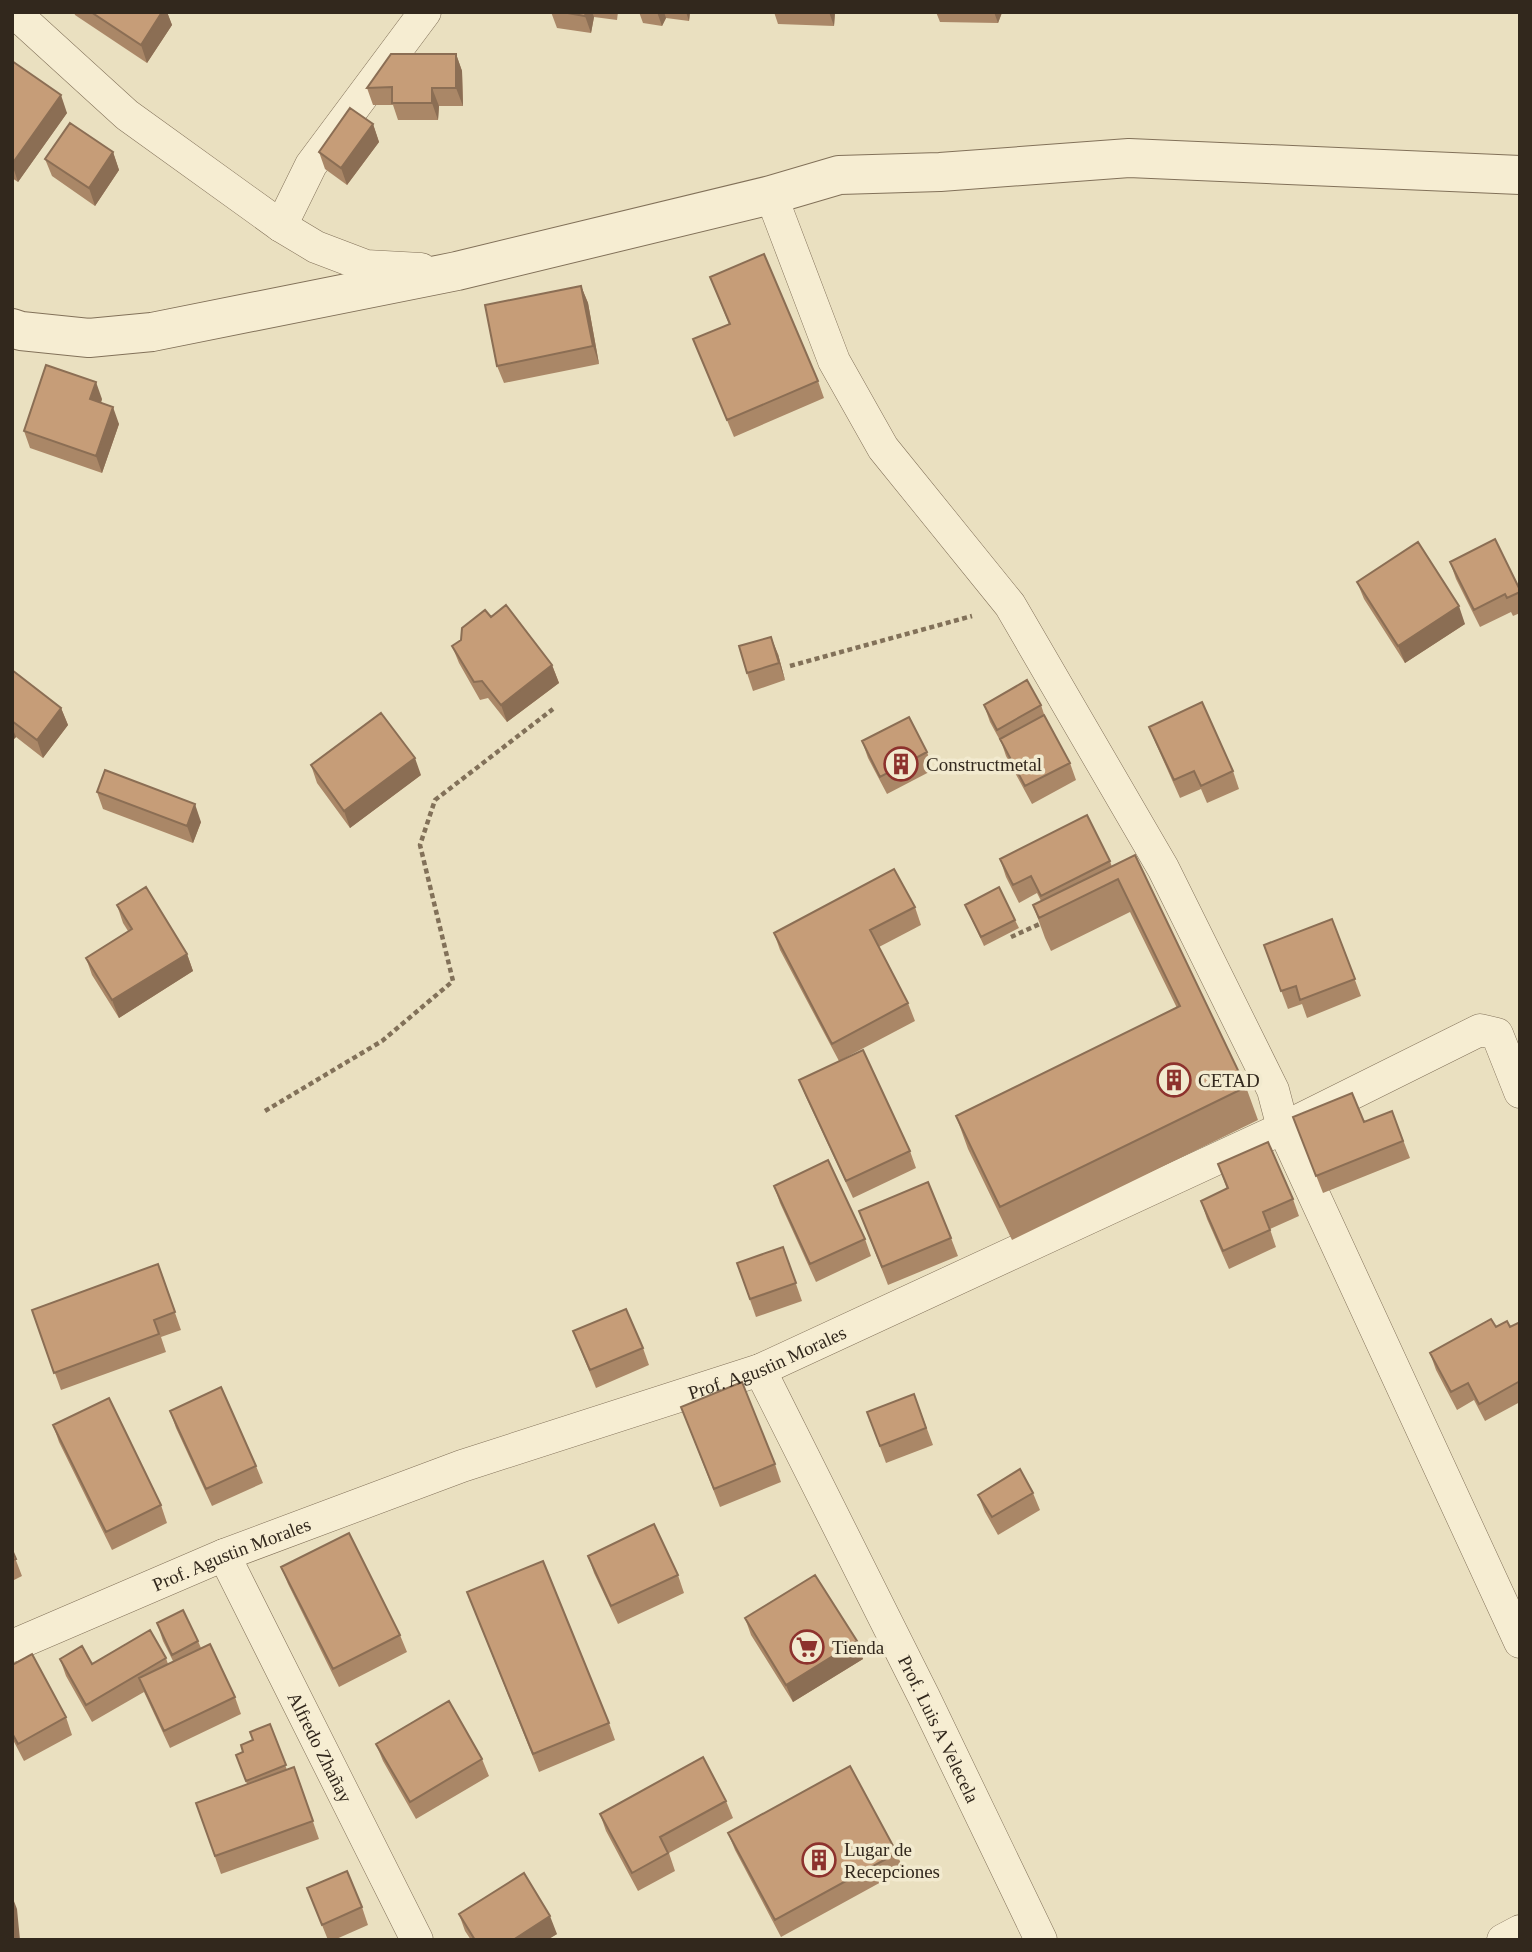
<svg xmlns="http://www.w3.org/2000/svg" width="1532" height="1952" viewBox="0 0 1532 1952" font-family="Georgia,serif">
  <rect width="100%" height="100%" fill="#eae0c0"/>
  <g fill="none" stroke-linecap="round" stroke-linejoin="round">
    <defs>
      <g id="minor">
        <path d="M 14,12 L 127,115 L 281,226 L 316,247 L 366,266 L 421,269"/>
        <path d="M 771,195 L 834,361 L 883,448 L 1010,605 L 1163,868 L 1273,1090 L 1283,1128 L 1520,1642"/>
        <path d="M 281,226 L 311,165 L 425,12"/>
        <path id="s1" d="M 760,1370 L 924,1697 L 1041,1940"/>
        <path id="s2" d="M 224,1555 L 417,1940"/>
        <path id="s3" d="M 12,1646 L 224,1555 L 462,1466 L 760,1370 L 1283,1128 L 1480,1030 L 1497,1034 L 1520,1092"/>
        <path d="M 1503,1940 L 1520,1931"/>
      </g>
      <path id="tertiary" d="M 12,328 L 21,331 L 89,338 L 152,332 L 457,271 L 771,195 L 839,175 L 940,172 L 1129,158 L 1520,175"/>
    </defs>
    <use href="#minor" stroke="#827159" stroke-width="33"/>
    <use href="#tertiary" stroke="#827159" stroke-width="40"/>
    <path stroke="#827159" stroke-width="4.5" stroke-dasharray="5 3.5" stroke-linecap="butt" d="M 790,666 L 972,616
      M 1011,937 L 1044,922
      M 265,1111 L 382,1041 L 453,981 L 420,845 L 435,800 L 553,709"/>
    <use href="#minor" stroke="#f6edd2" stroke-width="32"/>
    <use href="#tertiary" stroke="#f6edd2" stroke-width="38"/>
  </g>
  <path fill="#aa8767" d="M 74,12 L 167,12 L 172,25 L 147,63 L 75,15 Z
    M 551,12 L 618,12 L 617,20 L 594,17 L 591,33 L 557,28 Z
    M 639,12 L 690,12 L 689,21 L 666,18 L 662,26 L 643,23 Z
    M 774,12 L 835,12 L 834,26 L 778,24 Z
    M 936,12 L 1057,12 L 1057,14 L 1002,13 L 998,23 L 940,22 Z
    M 456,54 L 462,71 L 463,106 L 439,106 L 438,120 L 398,120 L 393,105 L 373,105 L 367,88 Z
    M 12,61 L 67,113 L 18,182 L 12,178 Z
    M 373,124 L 379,142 L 347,185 L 325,169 L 319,152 Z
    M 113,152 L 119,170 L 95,206 L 52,176 L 45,159 Z
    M 710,277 L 818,381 L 824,398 L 734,437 L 693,339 L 729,324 Z
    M 581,286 L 588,303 L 599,364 L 504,383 L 497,366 Z
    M 102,399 L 101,403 L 119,424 L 102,473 L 30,448 L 24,431 Z
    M 1450,562 L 1520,590 L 1520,613 L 1513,616 L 1511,612 L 1480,627 L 1456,579 Z
    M 1357,582 L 1465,624 L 1405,663 L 1364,599 Z
    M 491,617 L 552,665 L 559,683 L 507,722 L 488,698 L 480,700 L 459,663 L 452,646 L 461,640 Z
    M 778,654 L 785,680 L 753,691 L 747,673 Z
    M 12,670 L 61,708 L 68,725 L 43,758 L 16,737 L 12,741 Z
    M 984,705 L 1041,705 L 1045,717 L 1070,763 L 1076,780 L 1032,804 L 1006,756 L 1002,744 L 990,722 Z
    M 1149,727 L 1233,771 L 1239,789 L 1207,803 L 1201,789 L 1180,798 L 1156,744 Z
    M 862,741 L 927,752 L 933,770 L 887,794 L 868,758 Z
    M 311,765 L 421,775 L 350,828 L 317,783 Z
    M 97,792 L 201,822 L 193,843 L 103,809 Z
    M 1000,859 L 1110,861 L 1112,867 L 1246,1087 L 1258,1120 L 1012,1240 L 968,1149 L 956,1116 L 1177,1008 L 1130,912 L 1051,951 L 1045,938 L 1033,905 L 1041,901 L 1037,893 L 1019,903 L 1006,877 Z
    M 117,905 L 187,954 L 193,971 L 119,1018 L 92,975 L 86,958 L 128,931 L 123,923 Z
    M 965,905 L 1015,920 L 1019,928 L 984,946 Z
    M 915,907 L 921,925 L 879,947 L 908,1003 L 915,1021 L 839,1061 L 780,950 L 774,933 Z
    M 1332,919 L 1361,996 L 1307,1018 L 1302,1004 L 1288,1009 L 1264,945 Z
    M 799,1080 L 910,1151 L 916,1168 L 853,1198 L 806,1097 Z
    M 1392,1111 L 1410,1158 L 1323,1193 L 1293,1117 L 1364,1122 Z
    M 1218,1164 L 1293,1199 L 1299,1216 L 1270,1229 L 1276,1247 L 1229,1269 L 1207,1219 L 1201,1201 L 1227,1189 Z
    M 774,1186 L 865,1239 L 871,1256 L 816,1282 L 780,1203 Z
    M 859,1211 L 951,1238 L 958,1256 L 888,1285 Z
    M 783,1247 L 802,1301 L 756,1317 L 737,1263 Z
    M 158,1264 L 181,1330 L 161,1337 L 166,1352 L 61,1390 L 32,1310 Z
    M 1520,1322 L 1520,1402 L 1485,1421 L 1474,1400 L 1457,1410 L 1436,1370 L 1430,1353 L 1496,1327 L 1510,1327 Z
    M 573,1331 L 643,1348 L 649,1365 L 596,1388 Z
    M 914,1394 L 933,1445 L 886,1463 L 867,1412 Z
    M 681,1407 L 775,1464 L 781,1482 L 720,1507 Z
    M 170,1411 L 256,1466 L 263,1483 L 212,1506 L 176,1428 Z
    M 53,1425 L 161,1505 L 167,1523 L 112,1550 L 59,1442 Z
    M 1033,1493 L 1040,1510 L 998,1535 L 985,1512 L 978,1495 Z
    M 12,1550 L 22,1576 L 12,1581 Z
    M 588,1556 L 678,1575 L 684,1593 L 618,1624 L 594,1573 Z
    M 281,1567 L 400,1635 L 407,1652 L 339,1687 L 288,1584 Z
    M 467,1592 L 609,1723 L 615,1740 L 539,1772 Z
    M 745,1618 L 857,1641 L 863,1659 L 793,1702 L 751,1635 Z
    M 157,1623 L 198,1641 L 201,1648 L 235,1697 L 241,1714 L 170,1748 L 144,1692 L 92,1722 L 66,1676 L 60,1659 L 92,1664 L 166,1658 L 168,1664 L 173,1661 L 163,1641 Z
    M 12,1665 L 66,1717 L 72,1735 L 24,1761 L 12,1738 Z
    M 270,1724 L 287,1770 L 294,1767 L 319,1839 L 221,1874 L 196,1803 L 247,1784 L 236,1755 L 243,1752 L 253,1740 Z
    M 376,1744 L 482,1759 L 489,1776 L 416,1819 L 383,1761 Z
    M 726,1801 L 733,1818 L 669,1853 L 675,1871 L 638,1891 L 606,1831 L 600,1814 Z
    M 728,1833 L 897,1853 L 903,1870 L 781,1937 L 735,1850 Z
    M 307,1888 L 362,1907 L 368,1925 L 334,1940 L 328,1940 Z
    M 459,1914 L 557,1934 L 547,1940 L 471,1940 L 465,1931 Z"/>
  <path fill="#8b6e54" d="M 162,12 L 167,12 L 172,25 L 147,63 L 141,45 Z
    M 586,12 L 592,12 L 594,17 L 591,33 L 585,16 Z
    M 657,12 L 664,12 L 666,18 L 662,26 Z
    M 686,12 L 690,12 L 689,21 Z
    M 829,12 L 835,12 L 834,26 Z
    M 994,12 L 1002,12 L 998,23 Z
    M 456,54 L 462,71 L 463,106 L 456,88 Z
    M 432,88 L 439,106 L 438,120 L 432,103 Z
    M 61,95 L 67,113 L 18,182 L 12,164 Z
    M 373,124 L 379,142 L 347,185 L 341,168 Z
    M 113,152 L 119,170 L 95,206 L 89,188 Z
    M 581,286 L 588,303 L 599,364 L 593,346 Z
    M 96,382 L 102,399 L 96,416 L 90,399 Z
    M 113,407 L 119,424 L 102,473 L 96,456 Z
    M 1459,606 L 1465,624 L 1405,663 L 1398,646 Z
    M 771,637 L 778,654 L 785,680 L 779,663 Z
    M 552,665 L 559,683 L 507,722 L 501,705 Z
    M 61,708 L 68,725 L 43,758 L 37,740 Z
    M 12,727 L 16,737 L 12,741 Z
    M 415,758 L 421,775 L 350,828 L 344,811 Z
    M 195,804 L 201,822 L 193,843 L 187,826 Z
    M 187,954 L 193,971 L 119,1018 L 112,1000 Z
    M 857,1641 L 863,1659 L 793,1702 L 786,1685 Z
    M 12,1896 L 17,1909 L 20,1940 L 15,1940 L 12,1909 Z
    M 550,1916 L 557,1934 L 547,1940 L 513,1940 Z"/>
  <path fill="#c69d78" stroke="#8b6e54" stroke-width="2" d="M 91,12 L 162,12 L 141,45 Z
    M 562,12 L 586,12 L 585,16 Z
    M 391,54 L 456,54 L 456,88 L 432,88 L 432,103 L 392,103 L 392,87 L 367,88 Z
    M 12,61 L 61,95 L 12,164 Z
    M 350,108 L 373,124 L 341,168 L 319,152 Z
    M 70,123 L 113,152 L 89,188 L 45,159 Z
    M 764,254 L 818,381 L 727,420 L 693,339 L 730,324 L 710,277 Z
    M 581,286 L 593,346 L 497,366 L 485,305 Z
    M 46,365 L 96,382 L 90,399 L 113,407 L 96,456 L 24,431 Z
    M 1495,539 L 1520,590 L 1520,592 L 1507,598 L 1505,594 L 1474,610 L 1450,562 Z
    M 1418,542 L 1459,606 L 1398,646 L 1357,582 Z
    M 506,605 L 552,665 L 501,705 L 482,681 L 474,682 L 452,646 L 461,640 L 462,628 L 485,610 L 491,617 Z
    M 771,637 L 779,663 L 747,673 L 739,646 Z
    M 12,670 L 61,708 L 37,740 L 12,721 Z
    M 1027,680 L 1041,705 L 997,730 L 984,705 Z
    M 1202,702 L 1233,771 L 1201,786 L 1194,771 L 1174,780 L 1149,727 Z
    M 381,713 L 415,758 L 344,811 L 311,765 Z
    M 1044,715 L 1070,763 L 1025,786 L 1000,739 Z
    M 909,717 L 927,752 L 880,777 L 862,741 Z
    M 105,770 L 195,804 L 187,826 L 97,792 Z
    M 1087,815 L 1110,861 L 1041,896 L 1031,876 L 1013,885 L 1000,859 Z
    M 1135,855 L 1246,1087 L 1000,1207 L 956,1116 L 1180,1006 L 1118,879 L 1039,918 L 1033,905 Z
    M 894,869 L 915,907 L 870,930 L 908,1003 L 832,1044 L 774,933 Z
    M 146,887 L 187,954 L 112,1000 L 86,958 L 132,929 L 117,905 Z
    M 999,887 L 1015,920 L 981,937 L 965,905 Z
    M 1332,919 L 1355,979 L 1300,1000 L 1296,986 L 1281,991 L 1264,945 Z
    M 863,1050 L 910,1151 L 846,1181 L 799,1080 Z
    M 1352,1093 L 1364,1122 L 1392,1111 L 1403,1141 L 1316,1176 L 1293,1117 Z
    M 1268,1142 L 1293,1199 L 1263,1212 L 1270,1230 L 1223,1251 L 1201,1201 L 1228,1188 L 1218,1164 Z
    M 828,1160 L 865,1239 L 810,1264 L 774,1186 Z
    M 928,1182 L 951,1238 L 882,1267 L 859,1211 Z
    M 783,1247 L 796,1283 L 750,1299 L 737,1263 Z
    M 158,1264 L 175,1312 L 154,1320 L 159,1334 L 54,1373 L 32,1310 Z
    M 626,1309 L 643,1348 L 590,1370 L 573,1331 Z
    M 1491,1319 L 1496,1327 L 1507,1321 L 1510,1327 L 1520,1322 L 1520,1381 L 1479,1404 L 1468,1383 L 1451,1392 L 1430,1353 Z
    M 742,1382 L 775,1464 L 714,1489 L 681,1407 Z
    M 221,1387 L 256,1466 L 206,1489 L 170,1411 Z
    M 914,1394 L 926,1428 L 880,1446 L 867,1412 Z
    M 109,1398 L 161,1505 L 106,1532 L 53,1425 Z
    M 1020,1469 L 1033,1493 L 992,1517 L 978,1495 Z
    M 654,1524 L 678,1575 L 611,1606 L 588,1556 Z
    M 349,1533 L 400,1635 L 333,1669 L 281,1567 Z
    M 12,1550 L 16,1559 L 12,1560 Z
    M 543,1561 L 609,1723 L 533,1754 L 467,1592 Z
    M 815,1575 L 857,1641 L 786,1685 L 745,1618 Z
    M 183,1610 L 198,1641 L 172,1655 L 157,1623 Z
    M 150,1630 L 166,1658 L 86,1705 L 60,1659 L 82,1646 L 92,1664 Z
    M 210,1644 L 235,1697 L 164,1731 L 139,1678 Z
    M 32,1654 L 66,1717 L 18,1744 L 12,1733 L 12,1665 Z
    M 449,1701 L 482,1759 L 410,1802 L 376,1744 Z
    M 270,1724 L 286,1765 L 246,1781 L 236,1755 L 243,1752 L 241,1745 L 253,1740 L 250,1732 Z
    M 703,1757 L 726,1801 L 660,1837 L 668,1853 L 632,1873 L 600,1814 Z
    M 850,1766 L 897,1853 L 775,1920 L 728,1833 Z
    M 294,1767 L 313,1821 L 215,1856 L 196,1803 Z
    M 347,1871 L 362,1907 L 322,1925 L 307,1888 Z
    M 524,1873 L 550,1916 L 513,1940 L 475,1940 L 459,1914 Z
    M 12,1909 L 15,1940 L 12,1940 Z"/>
  <defs>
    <symbol id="building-ring" viewBox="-11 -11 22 22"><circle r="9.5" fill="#f2eacf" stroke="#8d322d" stroke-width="1.5"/><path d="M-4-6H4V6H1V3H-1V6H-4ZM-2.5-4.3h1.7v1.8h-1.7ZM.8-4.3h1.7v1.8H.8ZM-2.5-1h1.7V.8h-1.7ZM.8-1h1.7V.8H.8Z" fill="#8d322d"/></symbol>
    <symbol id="supermarket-ring" viewBox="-11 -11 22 22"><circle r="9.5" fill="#f2eacf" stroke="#8d322d" stroke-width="1.5"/><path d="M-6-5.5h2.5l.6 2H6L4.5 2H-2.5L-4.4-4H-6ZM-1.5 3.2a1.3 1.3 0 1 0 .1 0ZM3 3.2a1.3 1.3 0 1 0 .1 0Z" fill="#8d322d"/></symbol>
  </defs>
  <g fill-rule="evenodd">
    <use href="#building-ring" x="882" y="745" width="38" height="38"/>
    <use href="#building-ring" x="1155" y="1061" width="38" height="38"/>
    <use href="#supermarket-ring" x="788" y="1628" width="38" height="38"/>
    <use href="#building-ring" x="800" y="1841" width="38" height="38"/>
  </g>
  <g text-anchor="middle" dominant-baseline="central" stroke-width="7" stroke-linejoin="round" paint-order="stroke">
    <g font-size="19" fill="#32281d" stroke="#f2eacf" text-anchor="start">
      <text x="926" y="764">Constructmetal</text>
      <text x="1198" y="1080">CETAD</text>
      <text x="832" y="1647">Tienda</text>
      <text x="844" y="1849">Lugar de<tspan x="844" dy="22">Recepciones</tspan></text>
    </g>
    <g font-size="19" fill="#32281d" stroke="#f2eacf">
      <text stroke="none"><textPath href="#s3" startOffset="807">Prof. Agustin Morales</textPath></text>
      <text stroke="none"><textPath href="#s3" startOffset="238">Prof. Agustin Morales</textPath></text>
      <text stroke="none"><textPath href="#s1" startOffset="401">Prof. Luis A Velecela</textPath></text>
      <text stroke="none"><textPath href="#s2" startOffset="215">Alfredo Zhañay</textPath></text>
    </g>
  </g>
  <rect width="1532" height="1952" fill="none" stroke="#32281d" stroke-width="28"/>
</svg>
